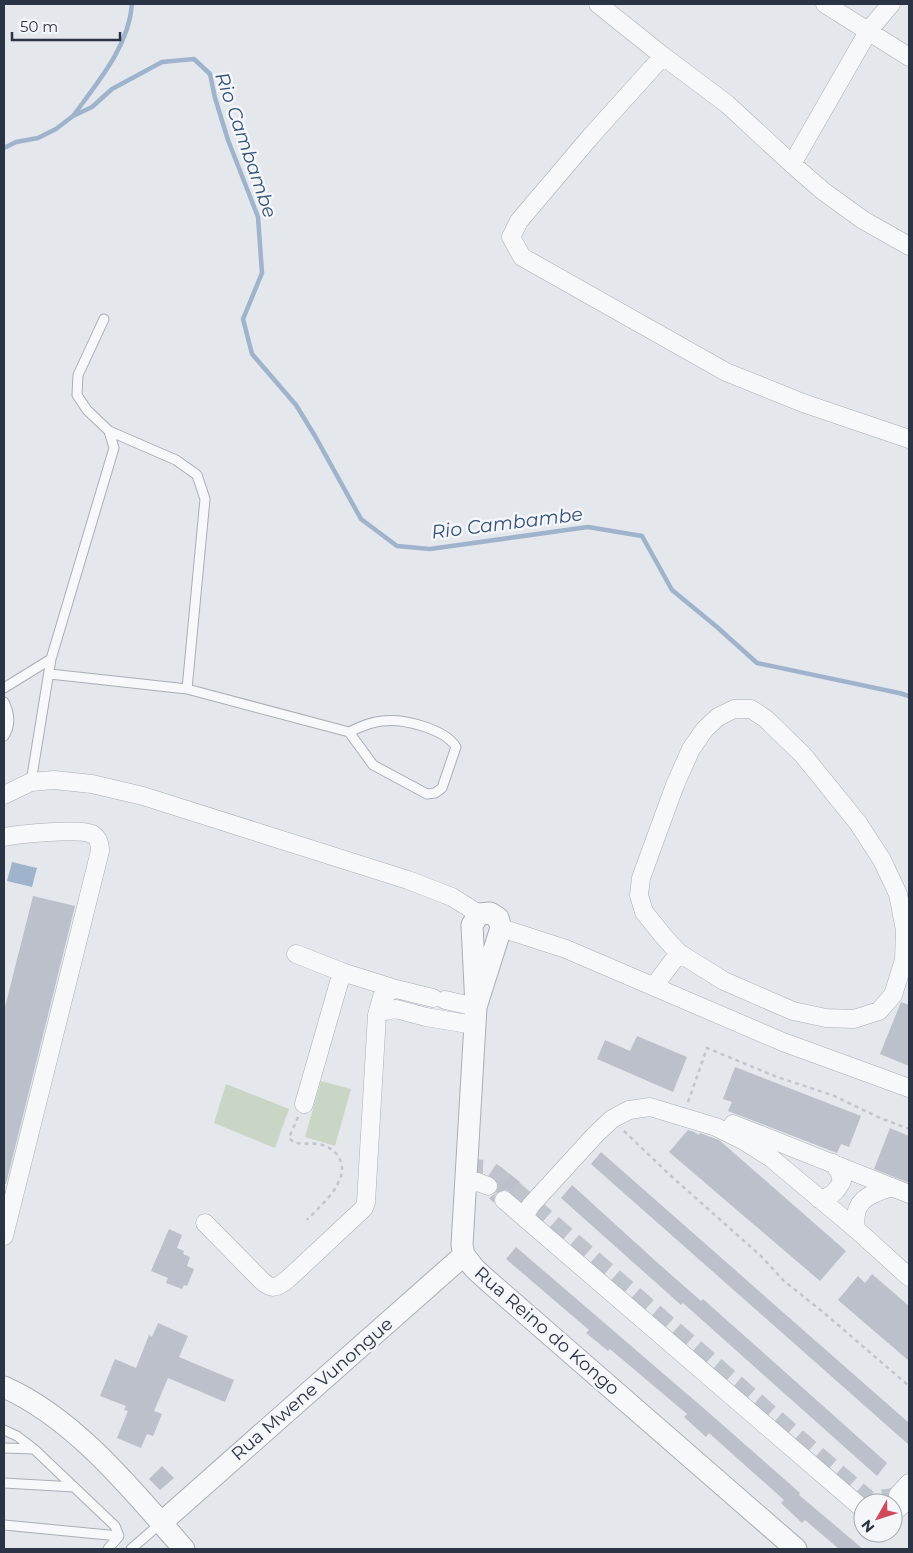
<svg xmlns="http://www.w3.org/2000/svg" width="913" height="1553" viewBox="0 0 913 1553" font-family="Montserrat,sans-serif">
  <rect width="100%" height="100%" fill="#e4e7ec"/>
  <path fill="#c9d6c5" d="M 321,1081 L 351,1089 L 335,1146 L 305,1137 Z
    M 226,1084 L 289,1109 L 275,1148 L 214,1123 Z"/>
  <path fill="#9fb4cc" d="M 12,862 L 37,868 L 32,887 L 7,881 Z"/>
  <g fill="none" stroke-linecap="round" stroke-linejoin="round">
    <path stroke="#9fb4cc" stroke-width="4.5" d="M 73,116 C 98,82 129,46 132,4
      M 4,148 L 16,142 L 38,138 L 56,129 L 73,116 L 92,107 L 112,89 L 162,62 L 194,59 L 210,74 L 215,98 L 228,140 L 258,217 L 262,273 L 243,319 L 252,354 L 296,405 L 315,436 L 361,519 L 397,546 L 430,549 L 588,527 L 642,536 L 672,590 L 717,627 L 757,663 L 899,693 L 909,696"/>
  </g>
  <path fill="#bbc0ca" d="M 33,896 L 75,906 L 6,1184 L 4,1184 L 4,1011 Z
    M 901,1002 L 909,1005 L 909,1066 L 880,1054 Z
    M 637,1036 L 687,1057 L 673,1092 L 597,1059 L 605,1040 L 630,1051 Z
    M 735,1067 L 861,1116 L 849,1147 L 841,1144 L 837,1153 L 728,1111 L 732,1102 L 723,1099 Z
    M 890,1128 L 909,1136 L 909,1183 L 874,1169 Z
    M 688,1130 L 694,1132 L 699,1135 L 700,1133 L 719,1140 L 846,1251 L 820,1281 L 669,1152 Z
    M 601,1152 L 909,1423 L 909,1445 L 591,1164 Z
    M 510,1174 L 520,1182 L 512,1192 L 505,1190 L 496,1193 L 494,1198 L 494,1203 L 489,1198 L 495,1194 L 498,1187 Z
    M 572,1185 L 660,1265 L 701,1301 L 703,1299 L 887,1463 L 877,1476 L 683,1303 L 681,1305 L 561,1198 Z
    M 169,1229 L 182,1235 L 177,1248 L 184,1251 L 183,1254 L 190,1257 L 187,1266 L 194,1269 L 187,1286 L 184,1285 L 182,1289 L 166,1283 L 168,1278 L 151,1271 Z
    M 516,1247 L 708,1412 L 800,1493 L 799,1495 L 863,1549 L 839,1549 L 805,1520 L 802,1523 L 781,1503 L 784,1500 L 709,1433 L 706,1437 L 684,1417 L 687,1414 L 610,1349 L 608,1351 L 586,1333 L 589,1330 L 506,1259 Z
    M 872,1274 L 909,1306 L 909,1361 L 838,1300 L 858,1276 L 865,1283 Z
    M 158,1323 L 188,1336 L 179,1357 L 234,1380 L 225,1402 L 168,1378 L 154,1411 L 162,1414 L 153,1436 L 147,1434 L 141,1448 L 117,1438 L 128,1411 L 124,1410 L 126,1406 L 100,1396 L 115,1359 L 136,1368 L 149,1335 L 152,1337 Z
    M 162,1466 L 174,1478 L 160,1490 L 149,1479 Z"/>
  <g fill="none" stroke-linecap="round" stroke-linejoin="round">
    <path stroke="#bfc3cb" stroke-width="18" stroke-dasharray="18 9" stroke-linecap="butt" d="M 465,1168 L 488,1169 L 497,1175 L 868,1499 C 879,1497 888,1500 898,1495"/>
    <defs>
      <path id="service" d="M 109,431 L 176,460 L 197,475 L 205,499 L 187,689
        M 50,674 L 187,689 L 349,732 C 360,727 370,722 382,721 C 403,718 445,729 456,747 L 442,788 L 435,793 L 427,794 L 373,765 L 349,732
        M 4,688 L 51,659
        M 4,702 C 10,714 11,725 4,736
        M 31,782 L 51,659 L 114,448 L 109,431 L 87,410 L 77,395 L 78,375 L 104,319
        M 4,1430 L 17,1436 L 34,1449 L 115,1526 L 119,1536
        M 4,1448 L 34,1449
        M 4,1483 L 74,1487
        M 4,1525 L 119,1536
        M 108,1549 L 119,1536
        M 131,1549 L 161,1523"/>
      <path id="minor" d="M 598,4 L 663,56 L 727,104 L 792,164 L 823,191 L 863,220 L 909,246
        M 825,4 L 909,57
        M 663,56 L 591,136 L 519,221 L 511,237 L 522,257 L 726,372 L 803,403 L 909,439
        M 792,164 L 869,30 L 891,4
        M 734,709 L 751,709 L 766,719 L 803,755 L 858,823 L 882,860 L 898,894 L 905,930 L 904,960 L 893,995 L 879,1011 L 854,1019 L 826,1018 L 793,1011 L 724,981 L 679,953 L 665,938 L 644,912 L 639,895 L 641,878 L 675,785 L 691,749 L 705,729 L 718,717 Z
        M 4,795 L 31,782 L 54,780 L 92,784 L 143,796 L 408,880 L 452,897 L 479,914
        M 4,837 C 19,834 79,828 92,834 C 99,838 100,844 100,851 L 4,1236
        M 501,928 L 566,949 L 783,1042 L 909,1088
        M 296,954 L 342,972 L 396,989 L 433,998
        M 654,986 L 679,953
        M 445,1000 L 476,1007
        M 377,1015 L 384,1011 L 396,1009 L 426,1017 L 474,1025
        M 304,1104 L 342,972
        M 733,1124 L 909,1194
        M 464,1185 L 478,1182 L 488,1186
        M 819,1199 C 832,1197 836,1192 842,1181 L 839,1171 L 833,1163
        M 504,1200 L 863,1509
        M 524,1217 L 531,1205 L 596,1134 L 612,1119 L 629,1110 L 650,1107 L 716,1127 L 744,1141 L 771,1158 L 856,1229 L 909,1277
        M 205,1223 L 260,1279 C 271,1290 276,1289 288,1279 L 364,1208 L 366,1202 L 377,1015 L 382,997 L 390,991 L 396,989
        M 856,1229 C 852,1200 868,1195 891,1187
        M 898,1495 L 909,1483
        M 893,1513 L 909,1499"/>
      <path id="tertiary" d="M 476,1007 L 501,928 L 498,918 L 490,913 L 479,914 L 472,925 L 476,1007 L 462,1245 L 464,1255 L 474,1268 L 487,1280 L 796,1549
        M 4,1387 C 75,1418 134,1492 184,1549
        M 161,1523 L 464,1255"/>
    </defs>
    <use href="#service" stroke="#a9aeb7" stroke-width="11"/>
    <use href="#minor" stroke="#a9aeb7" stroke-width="19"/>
    <use href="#tertiary" stroke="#a9aeb7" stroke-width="23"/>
    <path stroke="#c2c5cb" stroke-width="2.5" stroke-dasharray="4 4" stroke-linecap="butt" d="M 688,1102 L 707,1048 L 777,1077 L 832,1095 L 878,1117 L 909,1129
      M 298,1117 L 289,1138 C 297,1147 307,1142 318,1144 C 336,1147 348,1163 339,1181 C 333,1196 317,1209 307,1220
      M 624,1131 L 671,1176 L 761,1256 L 784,1281 L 823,1312 L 909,1386"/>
    <use href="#service" stroke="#f7f8fa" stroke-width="9"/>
    <use href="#minor" stroke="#f7f8fa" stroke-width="18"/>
    <use href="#tertiary" stroke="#f7f8fa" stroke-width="21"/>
  </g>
  <g text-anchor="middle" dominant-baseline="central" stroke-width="5" stroke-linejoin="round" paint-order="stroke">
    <g font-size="18" fill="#2b3445" stroke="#f4f6f9">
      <text transform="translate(547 1331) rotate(41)">Rua Reino do Kongo</text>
      <text transform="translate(312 1389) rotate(-41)">Rua Mwene Vunongue</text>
    </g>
    <g font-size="19" font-style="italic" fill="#34527a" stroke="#f4f6f9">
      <text transform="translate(246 145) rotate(71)">Rio Cambambe</text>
      <text transform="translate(507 523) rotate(-7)">Rio Cambambe</text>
    </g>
  </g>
  <rect width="913" height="1553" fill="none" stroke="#2b3445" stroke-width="10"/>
  <g transform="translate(878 1518) rotate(231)"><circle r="24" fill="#f4f6f9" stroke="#a4a8b1"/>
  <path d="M0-4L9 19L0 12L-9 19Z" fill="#d1495b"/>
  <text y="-8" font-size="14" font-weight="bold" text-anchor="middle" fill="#2b3445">N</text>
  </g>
  <path d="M12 32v8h108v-8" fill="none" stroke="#2b3445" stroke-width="2.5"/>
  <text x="20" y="32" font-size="15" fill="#2b3445" stroke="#f4f6f9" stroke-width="4" paint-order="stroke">50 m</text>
</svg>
